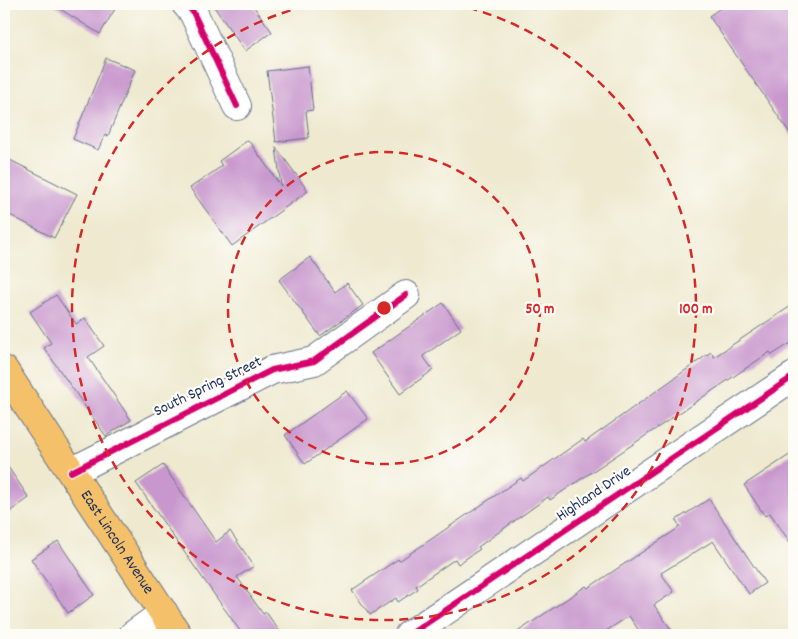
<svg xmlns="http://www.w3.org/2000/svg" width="798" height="639" viewBox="0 0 798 639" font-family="Dekko,sans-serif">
  <rect width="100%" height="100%" fill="#fdfcf7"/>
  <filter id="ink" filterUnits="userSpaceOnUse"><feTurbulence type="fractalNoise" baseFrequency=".02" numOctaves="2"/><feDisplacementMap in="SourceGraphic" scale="10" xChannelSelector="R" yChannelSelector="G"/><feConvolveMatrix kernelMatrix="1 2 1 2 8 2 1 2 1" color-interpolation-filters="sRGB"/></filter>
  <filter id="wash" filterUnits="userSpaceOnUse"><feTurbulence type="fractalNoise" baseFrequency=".0096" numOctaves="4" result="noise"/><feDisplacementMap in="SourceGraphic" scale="20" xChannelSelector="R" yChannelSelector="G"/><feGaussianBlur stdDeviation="1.12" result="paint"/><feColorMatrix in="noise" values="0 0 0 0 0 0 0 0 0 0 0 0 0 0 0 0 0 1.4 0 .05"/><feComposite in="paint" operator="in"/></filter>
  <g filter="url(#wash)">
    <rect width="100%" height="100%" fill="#eee9cf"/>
    <g id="blocks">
      <path fill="#c897cd" d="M 52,4 L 118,4 L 100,34 Z
        M 212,4 L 252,4 L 272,32 L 245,51 Z
        M 726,4 L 794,4 L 794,139 L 709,16 Z
        M 106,58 L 135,70 L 108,136 L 105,135 L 98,150 L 73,139 Z
        M 308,66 L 313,110 L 306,111 L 309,138 L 276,142 L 267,71 Z
        M 248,140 L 281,186 L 276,147 L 308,191 L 232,246 L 190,188 L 222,166 L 219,161 Z
        M 4,157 L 77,194 L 54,238 L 4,212 Z
        M 310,257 L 335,292 L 347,283 L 363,305 L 320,336 L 279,280 Z
        M 56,295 L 76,324 L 85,318 L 104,346 L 88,357 L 131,420 L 106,436 L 44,348 L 51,343 L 30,312 Z
        M 443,303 L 461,329 L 423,356 L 433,370 L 400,394 L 371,353 Z
        M 794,304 L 794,341 L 772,355 L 770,352 L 550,500 L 548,497 L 478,547 L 480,549 L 458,564 L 455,559 L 416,586 L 418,589 L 398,602 L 396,598 L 370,615 L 352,590 L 398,559 L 399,561 L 521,478 L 523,481 L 583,439 L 585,442 L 711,352 L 714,357 Z
        M 347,391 L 368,419 L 305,464 L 285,435 Z
        M 794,452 L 794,548 L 770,513 L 765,516 L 744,485 Z
        M 4,461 L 29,498 L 4,516 Z
        M 163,465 L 216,542 L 230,531 L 254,566 L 237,577 L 263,614 L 266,612 L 282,635 L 243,635 L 175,539 L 136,483 Z
        M 709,499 L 765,583 L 749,594 L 713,541 L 661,573 L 674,592 L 654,605 L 675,635 L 642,635 L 629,616 L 600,635 L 513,635 L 586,586 L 588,588 L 680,527 L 676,520 Z
        M 58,541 L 94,595 L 68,613 L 31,559 Z"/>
    </g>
  </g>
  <g filter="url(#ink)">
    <use href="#blocks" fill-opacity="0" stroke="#657086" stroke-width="1"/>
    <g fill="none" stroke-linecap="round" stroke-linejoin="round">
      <defs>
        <path id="minor" d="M 186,4 L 193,12 L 237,106
          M 71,472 L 272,370 L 314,361 L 406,295
          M 133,635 L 164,613
          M 409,635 L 794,376"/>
        <g id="major">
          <path id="s1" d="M 4,370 L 178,635"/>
        </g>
      </defs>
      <use href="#minor" stroke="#657086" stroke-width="30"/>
      <use href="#major" stroke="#657086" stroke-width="30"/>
      <use href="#minor" stroke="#fff" stroke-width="28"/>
      <use href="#major" stroke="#f4c16a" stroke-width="28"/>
      <defs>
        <path id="cycleway" d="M 186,4 L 193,12 L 237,106
          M 71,472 L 272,370 L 314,361 L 406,295
          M 409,635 L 794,376"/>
      </defs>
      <use href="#cycleway" stroke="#fdfcf7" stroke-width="9"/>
      <use href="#cycleway" stroke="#d6006c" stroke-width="6"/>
    </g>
  </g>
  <g fill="none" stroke="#d62828" stroke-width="2.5" stroke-dasharray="9 6">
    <circle cx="384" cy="308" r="156"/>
    <path d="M454 4A312 312 0 1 1 314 4"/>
  </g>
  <g text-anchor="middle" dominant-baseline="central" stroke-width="4.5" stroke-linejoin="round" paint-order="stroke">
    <g font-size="16" fill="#1b2f5e" stroke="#fdfcf7">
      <text transform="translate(208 387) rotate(-26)">South Spring Street</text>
      <text transform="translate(594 494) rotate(-34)">Highland Drive</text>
      <text stroke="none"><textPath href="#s1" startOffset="206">East Lincoln Avenue</textPath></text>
    </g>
  </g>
  <circle cx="384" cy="308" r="8" fill="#d62828" stroke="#fdfcf7" stroke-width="2.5"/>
  <g font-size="15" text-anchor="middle" font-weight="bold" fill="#d62828" stroke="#fdfcf7" stroke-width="4.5" stroke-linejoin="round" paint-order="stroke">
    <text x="540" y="313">50 m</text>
    <text x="696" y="313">100 m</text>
  </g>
  <rect width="798" height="639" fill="none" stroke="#fdfcf7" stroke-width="20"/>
</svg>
